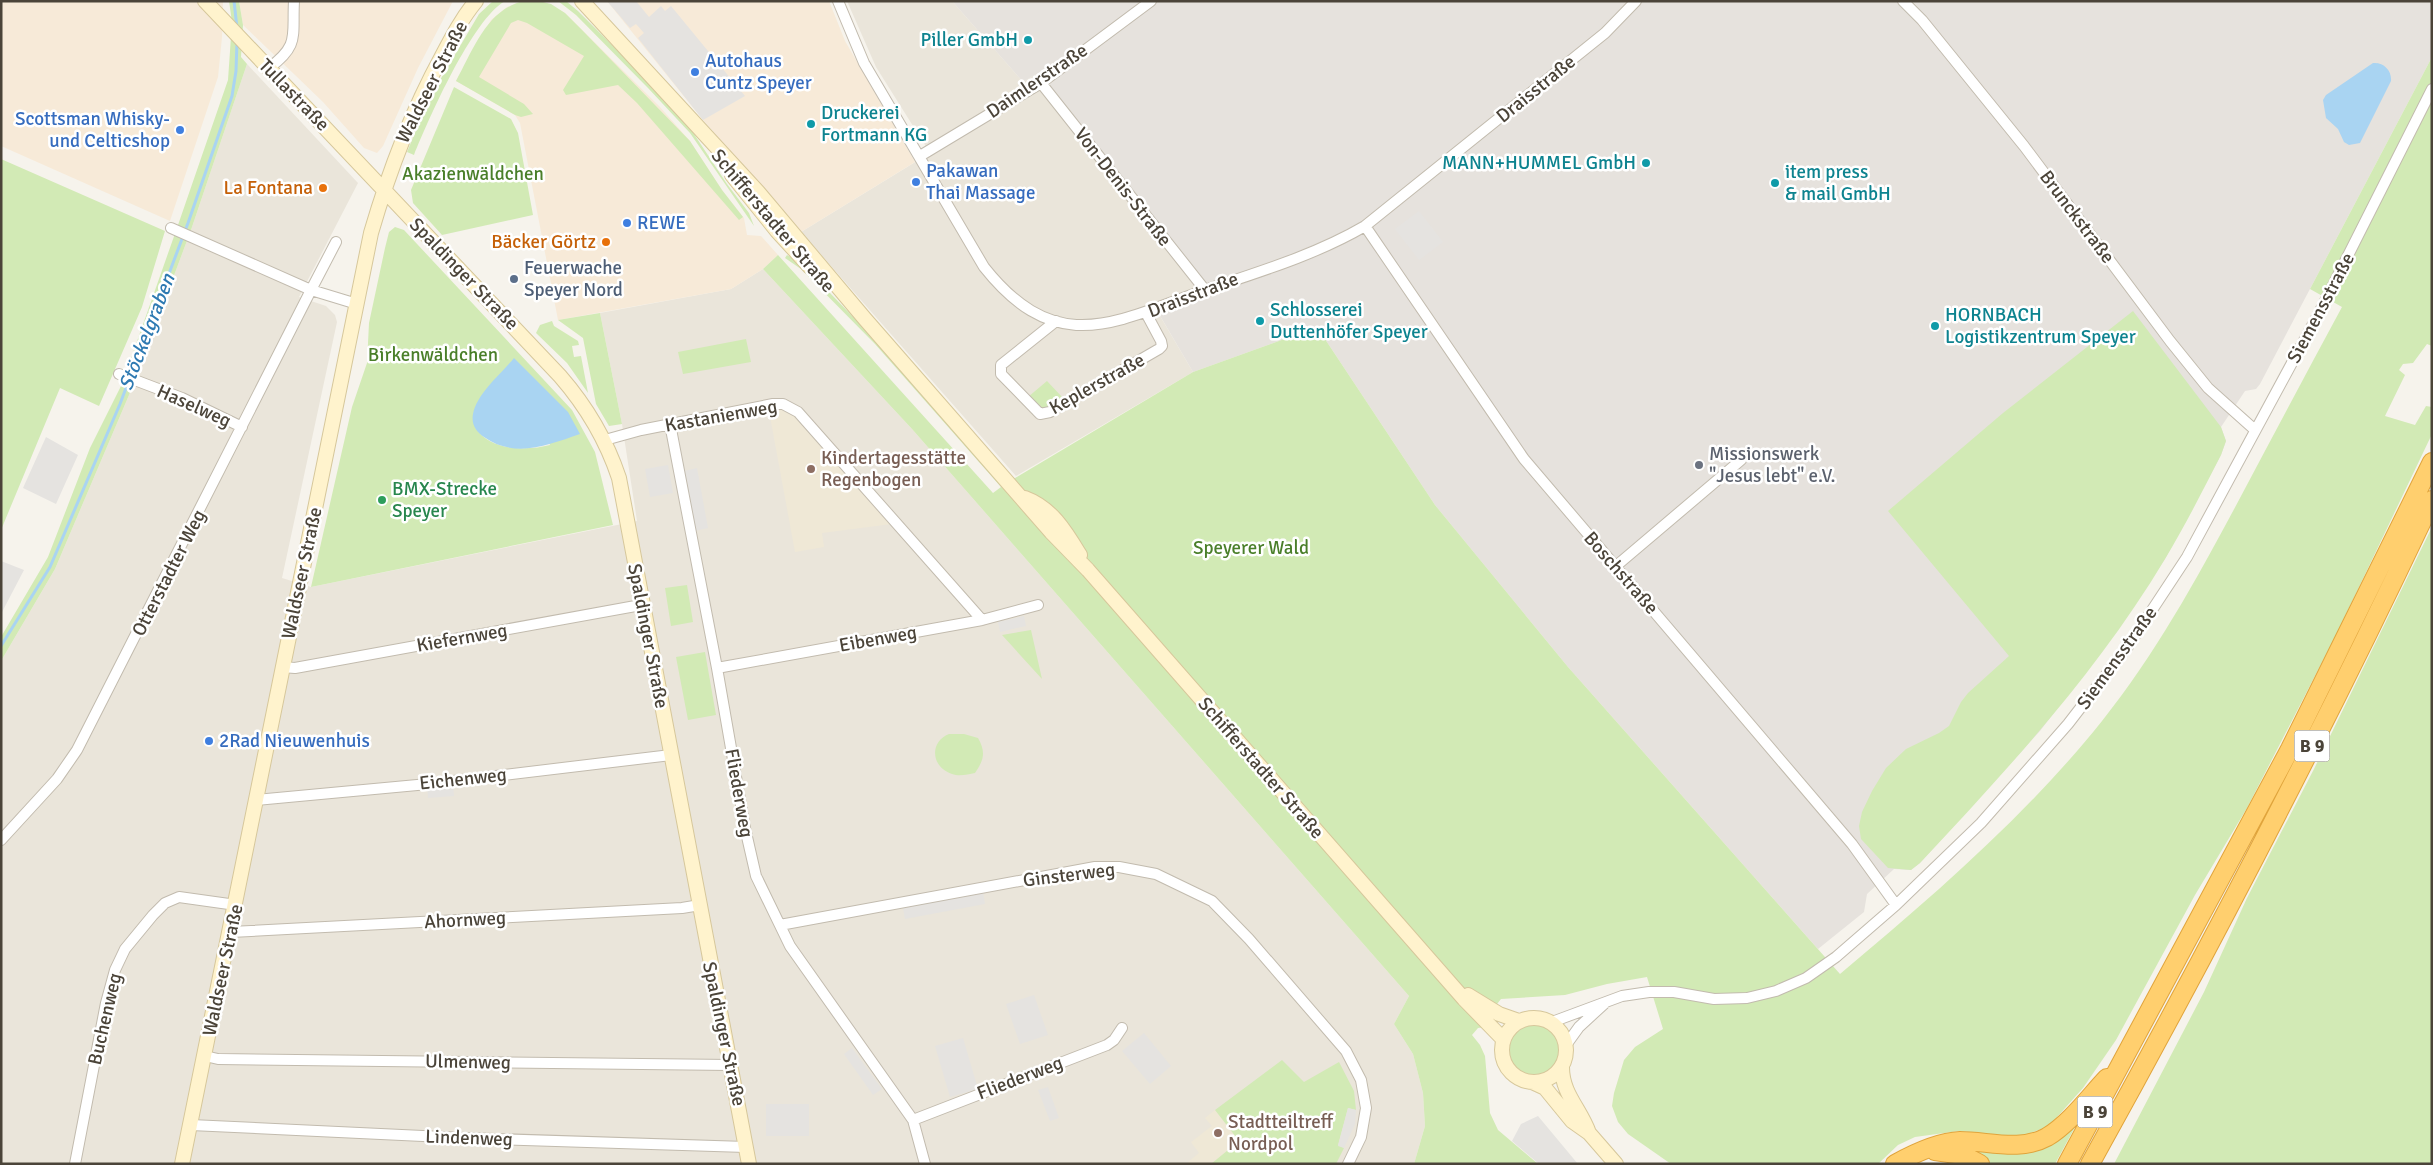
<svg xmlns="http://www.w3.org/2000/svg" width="2433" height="1165" viewBox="0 0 2433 1165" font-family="Signika,sans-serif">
  <rect width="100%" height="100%" fill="#f6f3ec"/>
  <path fill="#eae5da" d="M 847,1 L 952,1 L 1023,82 L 1036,74 L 1211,295 L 1160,316 L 1193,372 L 1016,476 L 801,232 L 930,153 L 876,67 Z
    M 247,64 L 358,183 L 299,297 L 326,306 L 335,315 L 337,322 L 282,578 L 311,587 L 637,521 L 622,424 L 600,313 L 731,289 L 763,269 L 912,429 L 1409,996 L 1394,1024 L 1413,1054 L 1423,1093 L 1425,1126 L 1414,1164 L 1,1164 L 1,661 L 55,569 L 132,388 L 191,230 Z"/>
  <path fill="#f7ead8" d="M 1,1 L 223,1 L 222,37 L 218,77 L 170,221 L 1,146 Z
    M 239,1 L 453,1 L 418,68 L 383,146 L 377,153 L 364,148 L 323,102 L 243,25 Z
    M 524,1 L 544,2 L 565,13 L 660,107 L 690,141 L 722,190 L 744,218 L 747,235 L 761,236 L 778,255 L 763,269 L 731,289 L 558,320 L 520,123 L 515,115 L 456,81 L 491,20 L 507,7 Z
    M 607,1 L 829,1 L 845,41 L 915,162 L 801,232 L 703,120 Z"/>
  <path fill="#e6e2dd" d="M 952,1 L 2432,1 L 2432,57 L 2260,384 L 2256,389 L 2245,391 L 2221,427 L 2226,441 L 2221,455 L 2165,559 L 2114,635 L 2040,731 L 1920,863 L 1911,870 L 1894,869 L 1867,894 L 1864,912 L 1818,949 L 1568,667 L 1435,505 L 1319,330 L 1298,334 L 1193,372 L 1159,314 L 1211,294 L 1036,74 L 1023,82 Z"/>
  <path fill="#efe8d6" d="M 777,410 L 786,410 L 794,415 L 892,524 L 822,533 L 824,547 L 795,552 L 769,411 Z
    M 1215,1110 L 1240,1141 L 1211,1164 L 1186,1164 L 1199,1153 L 1191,1142 L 1212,1126 L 1205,1118 Z"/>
  <path fill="#d2eab5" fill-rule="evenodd" d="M 229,1 L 239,1 L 243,25 L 241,57 L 247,64 L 191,230 L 132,388 L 55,569 L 1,661 L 1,637 L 48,557 L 90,448 L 122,384 L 178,225 L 228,80 L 232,22 Z
    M 493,1 L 505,1 C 472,20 429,118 414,155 L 407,152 L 430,97 L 479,14 Z
    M 524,1 L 539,1 L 551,4 L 565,13 L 583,31 L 690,141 L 722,190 L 743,217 L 739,220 L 637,103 L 618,85 L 566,95 L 563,90 L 584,56 L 527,23 L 518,20 L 511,23 L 479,77 L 524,104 L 533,114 L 521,117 L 515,115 L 456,81 C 473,50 487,9 524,1 Z
    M 558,1 L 566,1 L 578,11 L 637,70 L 692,131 L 727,184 L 749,213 L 754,226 L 690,133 L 648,88 L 576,15 Z
    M 2432,57 L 2432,346 L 2427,344 L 2413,363 L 2403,364 L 2399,370 L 2405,375 L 2385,416 L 2415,425 L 2426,406 L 2432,407 L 2432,434 L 2338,631 L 2247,808 L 2195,895 L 2116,1040 L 2083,1088 L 2049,1126 L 2020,1137 L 1959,1131 L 1915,1137 L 1898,1145 L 1878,1164 L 1671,1164 L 1628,1134 L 1618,1122 L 1612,1106 L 1614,1093 L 1624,1060 L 1635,1047 L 1663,1029 L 1647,977 L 1607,984 L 1565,995 L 1501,999 L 1490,1013 L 1494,1016 L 1486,1027 L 1478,1028 L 1472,1035 L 1480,1045 L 1485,1056 L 1490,1113 L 1498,1130 L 1538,1164 L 1414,1164 L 1425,1126 L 1423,1093 L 1413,1054 L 1394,1024 L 1409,996 L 912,429 L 763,269 L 778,255 L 993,493 L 1001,487 L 875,344 L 801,269 L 785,258 L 787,255 L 801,263 L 887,352 L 1005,484 L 1193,372 L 1298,334 L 1319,330 L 1435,505 L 1568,667 L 1840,974 C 1932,897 2026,816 2102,721 C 2157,652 2199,575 2240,498 C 2274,434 2308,370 2342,307 L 2310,289 Z
    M 454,87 L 511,119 L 518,133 L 533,215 L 442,235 L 413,203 L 411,190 Z
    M 1,159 L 165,231 L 142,307 L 99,406 L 60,388 L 1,530 Z
    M 395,227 L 404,230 L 572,410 L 595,452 L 613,525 L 311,587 L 352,407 L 367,363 L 369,323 L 385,248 L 389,232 ZM 514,359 L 550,445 C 527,451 489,451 475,427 L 475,408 L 480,399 Z
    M 2133,311 L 2221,427 L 2226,441 L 2221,455 C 2203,490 2185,526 2165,559 C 2098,671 2009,768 1920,863 L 1911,870 L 1888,868 L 1861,839 L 1859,826 L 1862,812 L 1872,791 L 1886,768 L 1906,749 L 1939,733 L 1949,726 L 1961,702 L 1968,693 L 2009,656 L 1888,511 L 2003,413 Z
    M 600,313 L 622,424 L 609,426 L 596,404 L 583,338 L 558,320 Z
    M 552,321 L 554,326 L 578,341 L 579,345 L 572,346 L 574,357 L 581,356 L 588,393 L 567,363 L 536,333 L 540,325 Z
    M 746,339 L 751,362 L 683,374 L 678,352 Z
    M 1047,381 L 1063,398 L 1048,409 L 1038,408 L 1028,397 Z
    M 2432,527 L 2432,1164 L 2114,1164 L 2204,992 L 2247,898 L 2314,769 Z
    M 687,585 L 693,622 L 671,626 L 665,588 Z
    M 1031,630 L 1042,679 L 1002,635 Z
    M 705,652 L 716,715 L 688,720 L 676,657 Z
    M 949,734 L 964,734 L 978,738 C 986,752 984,760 975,773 C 968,774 960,777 952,774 C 931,767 929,742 949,734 Z
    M1509 1051a26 26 0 1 1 52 0a26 26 0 1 1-52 0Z
    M 1282,1060 L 1304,1082 L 1339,1062 L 1354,1091 L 1356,1110 L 1348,1108 L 1338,1145 L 1344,1148 L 1336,1164 L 1211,1164 L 1239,1141 L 1215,1110 Z
    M 2081,1116 L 2055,1164 L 1988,1164 L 1967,1151 L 1975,1146 L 1996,1149 Z"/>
  <path fill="#e5e3e0" d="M 607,1 L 636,1 L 649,17 L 661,6 L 665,11 L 671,6 L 745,96 L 703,120 L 638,38 L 644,33 L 636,24 L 630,28 Z
    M 1419,211 L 1443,242 L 1419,260 L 1395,229 Z
    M 46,437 L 78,455 L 56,504 L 23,488 Z
    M 668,465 L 673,493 L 650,497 L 645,469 Z
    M 697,468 L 708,528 L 695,531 L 684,471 Z
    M 1,561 L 24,570 L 1,614 Z
    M 1024,616 L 1026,626 L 1000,632 L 998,622 Z
    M 453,783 L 454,796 L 428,798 L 427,786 Z
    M 983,892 L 985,904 L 905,919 L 903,908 Z
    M 1034,995 L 1048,1035 L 1020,1044 L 1006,1004 Z
    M 1144,1033 L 1171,1066 L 1150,1084 L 1122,1051 Z
    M 963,1038 L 978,1089 L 950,1097 L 935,1046 Z
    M 852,1048 L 882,1089 L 873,1095 L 844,1054 Z
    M 1048,1087 L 1059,1118 L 1050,1121 L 1038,1090 Z
    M 766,1104 L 809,1104 L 809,1136 L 766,1136 Z
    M 1348,1108 L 1356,1110 L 1355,1124 L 1344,1148 L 1338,1146 Z
    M 1538,1116 L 1578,1164 L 1539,1164 L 1512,1141 L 1521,1124 Z"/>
  <path fill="#a9d4f2" d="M 2373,63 C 2384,62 2392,71 2391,81 L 2360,143 L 2349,145 L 2344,142 L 2338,129 L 2326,118 L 2323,100 L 2326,95 Z
    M 514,358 L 568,412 L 580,434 C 548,445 515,459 484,437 C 476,432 471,424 473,414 C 477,393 501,374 514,358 Z"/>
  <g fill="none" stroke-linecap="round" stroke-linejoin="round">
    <path stroke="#a9d4f2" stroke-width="3" d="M 234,1 L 237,28
      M 1,646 L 50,567 L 120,404 L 188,223 L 232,96 L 236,71 L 237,42"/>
    <defs>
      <path id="street" d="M 838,1 L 864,63 L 984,267 C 1060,363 1121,318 1214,287 C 1265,270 1319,253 1365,226 L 1605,33 L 1636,1
        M 1903,1 L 1922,20 L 2024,146 L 2170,341 L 2208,388 L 2255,430
        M 269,68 C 300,45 292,36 294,1
        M 1041,83 L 1205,290
        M 920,156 L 1041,83 L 1151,1
        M 1365,226 L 1524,459 L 1852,844 L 1896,905
        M 171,228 L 311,290 L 336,242
        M 1056,321 L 1001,365 L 1001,374 L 1040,414 L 1050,412 L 1159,349 L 1162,346 L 1161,341 L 1146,313
        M 119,374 L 182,398 L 242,427
        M 670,424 L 717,668 L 745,828 L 756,876 L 790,946 L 913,1120 L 925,1164
        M 605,440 L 641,430 L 773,404 L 783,404 L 798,412 L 982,620
        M 1616,566 L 1741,460
        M 282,667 L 295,668 L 641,605
        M 717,668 L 982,620 L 1038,605
        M 256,800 L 428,784 L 671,755
        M 1,840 L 57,779 L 77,750 L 311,290 L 357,304
        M 780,925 L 1095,867 L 1119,867 L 1156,874 L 1212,901 L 1249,939 L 1346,1051 L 1361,1080 L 1366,1108 L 1361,1137 L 1348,1164
        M 231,932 L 682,908 L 700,905
        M 1552,1022 L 1622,996 L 1649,992 L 1674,992 L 1714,999 L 1747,998 L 1776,991 L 1806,978 L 1836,957 L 1896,905 L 1981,823 L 2068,724 L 2129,645 L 2187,557 L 2320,311 L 2432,89
        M 1566,1045 L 1579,1027 L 1604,1004
        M 205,1056 L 218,1059 L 731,1065
        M 913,1120 L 1107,1045 L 1114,1040 L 1122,1028
        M 191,1125 L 465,1138 L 746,1147
        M 75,1164 L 106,1003 L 115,970 L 125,949 L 153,915 L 165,903 L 179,897 L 236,905"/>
      <path id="secondary" d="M 205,1 L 560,376 C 587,407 606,439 619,478 L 749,1164
        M 582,1 L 758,192 L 865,319 L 1051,532 L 1088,570 L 1464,999 L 1503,1039
        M 732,175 L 777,231 L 810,267
        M 1025,498 C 1052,508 1066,532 1080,555
        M 1468,995 L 1499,1014 L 1519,1021
        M1502 1050a32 32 0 1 1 64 0a32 32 0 1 1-64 0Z
        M 1562,1067 C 1562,1094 1580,1108 1589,1133
        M 1532,1082 L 1545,1088 L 1572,1121 L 1589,1133 L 1616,1164
        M 182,1164 L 371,233 C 389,171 411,113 442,56 C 452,37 462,18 476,1"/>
      <path id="highway" d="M 1935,1151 L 1963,1155 L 1980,1164
        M 1895,1164 C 1913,1154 1938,1142 1960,1141 C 1988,1141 2020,1152 2047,1137 C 2070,1123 2089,1097 2107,1078
        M 2067,1164 L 2290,749 L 2432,462
        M 2090,1164 C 2211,946 2326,725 2432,500"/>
    </defs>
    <use href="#street" stroke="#c2bbae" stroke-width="12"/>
    <use href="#secondary" stroke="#d6c79b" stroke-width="16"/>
    <use href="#highway" stroke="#e0a43c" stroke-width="20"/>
    <use href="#street" stroke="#fff" stroke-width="10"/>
    <use href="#secondary" stroke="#fff3cd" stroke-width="14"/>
    <use href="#highway" stroke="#ffcf6e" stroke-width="18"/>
  </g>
  <g fill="#0f9aa8" stroke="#fff" stroke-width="2">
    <circle cx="1028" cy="40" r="5"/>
    <circle cx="811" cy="124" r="5"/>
    <circle cx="1646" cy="163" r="5"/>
    <circle cx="1775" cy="183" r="5"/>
    <circle cx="1260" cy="321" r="5"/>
    <circle cx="1935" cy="326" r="5"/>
  </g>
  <g fill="#3f7fe0" stroke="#fff" stroke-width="2">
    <circle cx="695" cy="72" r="5"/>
    <circle cx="180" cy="130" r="5"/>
    <circle cx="916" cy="182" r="5"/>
    <circle cx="627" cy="223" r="5"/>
    <circle cx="209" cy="741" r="5"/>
  </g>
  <g fill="#e8710a" stroke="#fff" stroke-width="2">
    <circle cx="323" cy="188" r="5"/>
    <circle cx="606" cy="242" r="5"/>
  </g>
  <circle fill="#5c6f8a" stroke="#fff" stroke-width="2" cx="514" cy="279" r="5"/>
  <circle fill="#6b7280" stroke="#fff" stroke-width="2" cx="1699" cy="465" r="5"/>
  <g fill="#8d6e63" stroke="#fff" stroke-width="2">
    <circle cx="811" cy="469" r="5"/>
    <circle cx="1218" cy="1133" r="5"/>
  </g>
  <circle fill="#2e9e5b" stroke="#fff" stroke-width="2" cx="382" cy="500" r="5"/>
  <g text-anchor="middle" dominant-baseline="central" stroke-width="5" stroke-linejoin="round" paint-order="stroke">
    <g fill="#fff" stroke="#817c74" stroke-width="1">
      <rect x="2294.5" y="730.5" width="35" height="31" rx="4"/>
      <rect x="2077.5" y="1096.5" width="35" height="31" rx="4"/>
    </g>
    <g font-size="18" font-weight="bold" fill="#4b4439">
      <text x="2312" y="746">B 9</text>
      <text x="2095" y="1112">B 9</text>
    </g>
    <g font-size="19" fill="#0d838f" stroke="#fff" text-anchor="start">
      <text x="1018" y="40" text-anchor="end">Piller GmbH</text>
      <text x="821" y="113">Druckerei<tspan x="821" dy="22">Fortmann KG</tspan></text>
      <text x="1636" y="163" text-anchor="end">MANN+HUMMEL GmbH</text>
      <text x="1785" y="172">item press<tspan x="1785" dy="22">&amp; mail GmbH</tspan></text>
      <text x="1270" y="310">Schlosserei<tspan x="1270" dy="22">Duttenhöfer Speyer</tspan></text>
      <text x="1945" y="315">HORNBACH<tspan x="1945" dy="22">Logistikzentrum Speyer</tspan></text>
    </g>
    <g font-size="19" fill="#366cbe" stroke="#fff" text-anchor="start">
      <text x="705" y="61">Autohaus<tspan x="705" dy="22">Cuntz Speyer</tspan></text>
      <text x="170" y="119" text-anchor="end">Scottsman Whisky-<tspan x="170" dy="22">und Celticshop</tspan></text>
      <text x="926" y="171">Pakawan<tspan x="926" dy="22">Thai Massage</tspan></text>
      <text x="637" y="223">REWE</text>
      <text x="219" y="741">2Rad Nieuwenhuis</text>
    </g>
    <g font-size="19" fill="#4b4439" stroke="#fff">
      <text transform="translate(1037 81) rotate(-34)">Daimlerstraße</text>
      <text transform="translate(432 82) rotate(-63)">Waldseer Straße</text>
      <text transform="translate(1536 89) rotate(-39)">Draisstraße</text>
      <text transform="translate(294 95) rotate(46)">Tullastraße</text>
      <text transform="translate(1123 187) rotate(52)">Von-Denis-Straße</text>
      <text transform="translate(2077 217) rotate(53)">Brunckstraße</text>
      <text transform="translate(773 221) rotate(50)">Schifferstadter Straße</text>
      <text transform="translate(464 274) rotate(46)">Spaldinger Straße</text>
      <text transform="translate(1193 295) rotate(-21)">Draisstraße</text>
      <text transform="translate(2321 308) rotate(-62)">Siemensstraße</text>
      <text transform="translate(1097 384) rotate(-29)">Keplerstraße</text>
      <text transform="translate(194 406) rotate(24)">Haselweg</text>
      <text transform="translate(721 416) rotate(-10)">Kastanienweg</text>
      <text transform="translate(169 573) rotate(-63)">Otterstadter Weg</text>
      <text transform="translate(302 573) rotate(-78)">Waldseer Straße</text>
      <text transform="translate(1621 573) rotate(49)">Boschstraße</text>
      <text transform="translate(648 636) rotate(79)">Spaldinger Straße</text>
      <text transform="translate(462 638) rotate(-10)">Kiefernweg</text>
      <text transform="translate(878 639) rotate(-10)">Eibenweg</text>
      <text transform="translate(2117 658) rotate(-54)">Siemensstraße</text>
      <text transform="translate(1261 768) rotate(49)">Schifferstadter Straße</text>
      <text transform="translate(463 779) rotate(-6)">Eichenweg</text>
      <text transform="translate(739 793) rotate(80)">Fliederweg</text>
      <text transform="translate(1069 875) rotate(-7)">Ginsterweg</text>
      <text transform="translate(465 920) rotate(-3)">Ahornweg</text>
      <text transform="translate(223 970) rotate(-78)">Waldseer Straße</text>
      <text transform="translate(105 1019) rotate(-77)">Buchenweg</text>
      <text transform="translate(724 1034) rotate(78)">Spaldinger Straße</text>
      <text transform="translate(468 1062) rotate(1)">Ulmenweg</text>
      <text transform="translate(1020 1078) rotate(-21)">Fliederweg</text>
      <text transform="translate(469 1138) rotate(2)">Lindenweg</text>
    </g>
    <g font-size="19" fill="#4a7f2a" stroke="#fff">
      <text x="473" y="174">Akazienwäldchen</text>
      <text x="433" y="355">Birkenwäldchen</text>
      <text x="1251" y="548">Speyerer Wald</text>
    </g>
    <g font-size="19" fill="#c56008" stroke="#fff" text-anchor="end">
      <text x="313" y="188">La Fontana</text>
      <text x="596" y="242">Bäcker Görtz</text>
    </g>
    <g font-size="19" fill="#4e5e75" stroke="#fff" text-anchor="start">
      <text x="524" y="268">Feuerwache<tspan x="524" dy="22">Speyer Nord</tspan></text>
    </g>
    <g font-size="19" fill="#5b616d" stroke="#fff" text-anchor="start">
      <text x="1709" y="454">Missionswerk<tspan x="1709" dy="22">"Jesus lebt" e.V.</tspan></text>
    </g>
    <g font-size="19" fill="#785e54" stroke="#fff" text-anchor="start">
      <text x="821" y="458">Kindertagesstätte<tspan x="821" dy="22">Regenbogen</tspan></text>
      <text x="1228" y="1122">Stadtteiltreff<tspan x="1228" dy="22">Nordpol</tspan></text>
    </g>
    <g font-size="19" fill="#27864d" stroke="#fff" text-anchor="start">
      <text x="392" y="489">BMX-Strecke<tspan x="392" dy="22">Speyer</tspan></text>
    </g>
    <g font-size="20" font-style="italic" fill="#2e7ab2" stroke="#fff">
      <text transform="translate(147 332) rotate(-69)">Stöckelgraben</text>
    </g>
  </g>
  <rect width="2433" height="1165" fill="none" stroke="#4b4439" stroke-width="5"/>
</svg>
